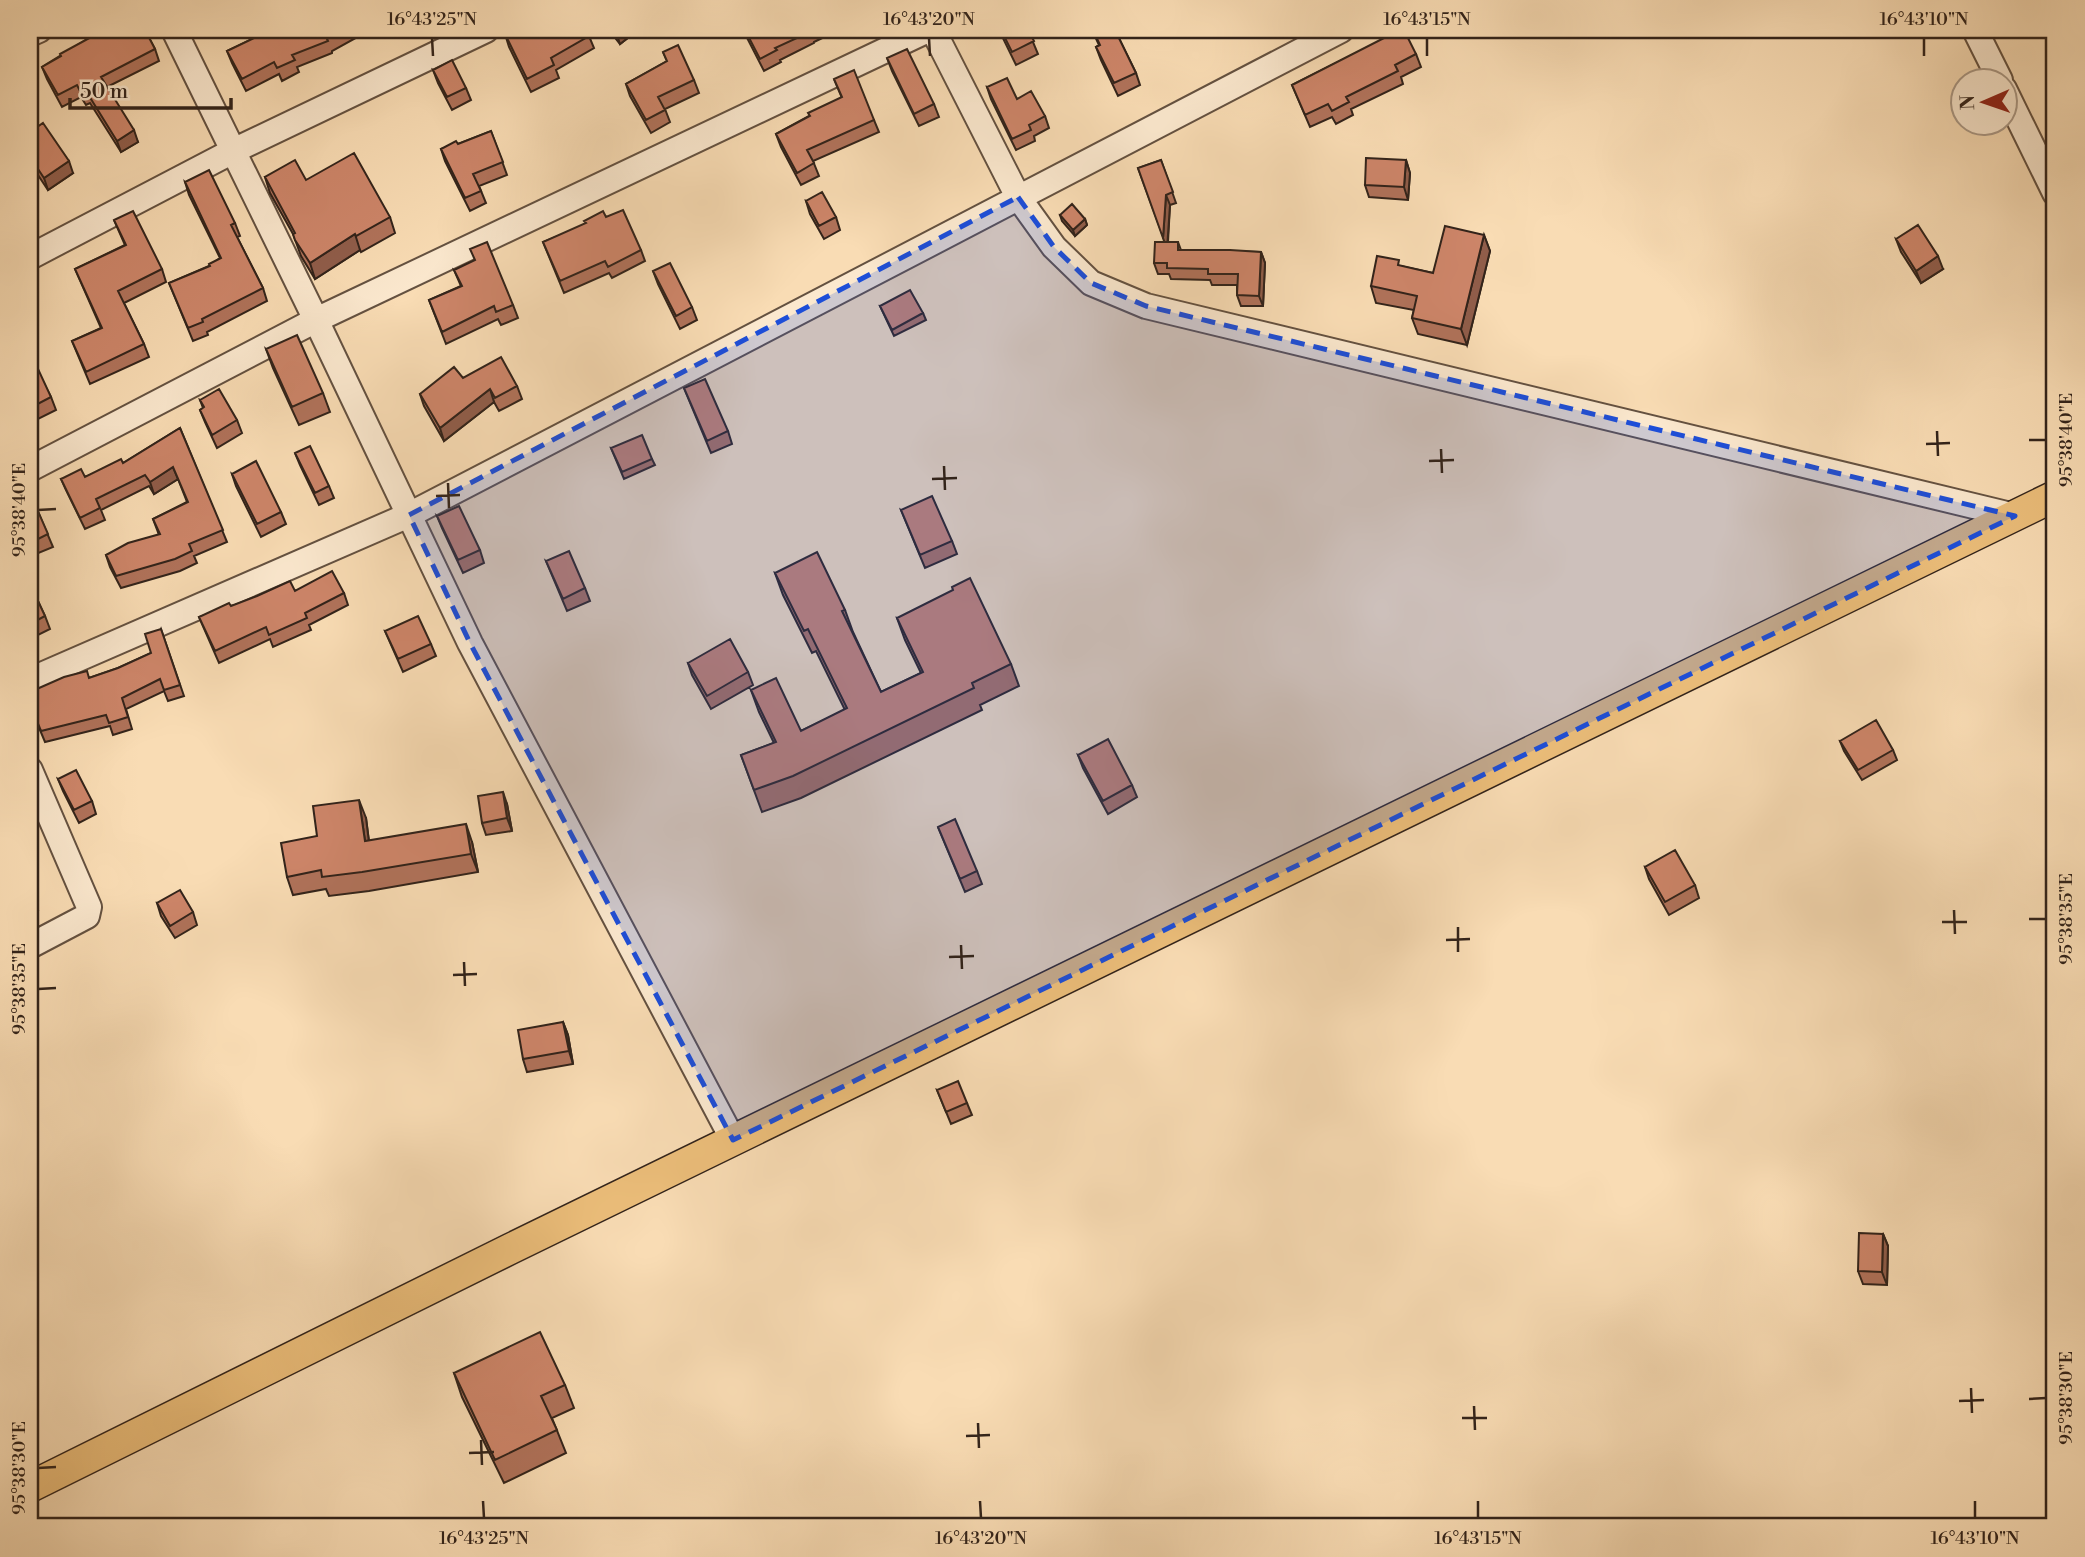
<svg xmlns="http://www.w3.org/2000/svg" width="2085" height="1557" viewBox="0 0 2085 1557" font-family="'Libre Bodoni',serif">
  <rect width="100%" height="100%" fill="#f9dcb4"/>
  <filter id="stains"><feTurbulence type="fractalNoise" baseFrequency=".00286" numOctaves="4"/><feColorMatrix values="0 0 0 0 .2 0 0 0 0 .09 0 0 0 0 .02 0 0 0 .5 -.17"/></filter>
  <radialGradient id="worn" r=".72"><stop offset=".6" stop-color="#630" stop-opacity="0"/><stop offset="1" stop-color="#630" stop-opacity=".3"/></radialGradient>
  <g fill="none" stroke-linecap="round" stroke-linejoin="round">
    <defs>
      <path id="minor" d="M 174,30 L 316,320 L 470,643 L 733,1140
        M 933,30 L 1018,197 L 1054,247 L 1091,283 L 1146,306 L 2015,516
        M 1975,30 L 2000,80
        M 30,34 L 39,30
        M 2004,89 L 2055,193
        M 30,257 L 233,151 L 486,30
        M 30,469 L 316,320 L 928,30
        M 30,680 L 409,515 L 1341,30
        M 30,770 L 89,907 L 87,916 L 30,946"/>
      <path id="major" d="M 30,1487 L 510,1249 L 2055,496"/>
    </defs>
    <use href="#minor" stroke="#645140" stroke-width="28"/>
    <use href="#major" stroke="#32231a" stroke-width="33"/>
    <use href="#minor" stroke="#fbe8ce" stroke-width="24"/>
    <use href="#major" stroke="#ecbe7a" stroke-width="30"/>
  </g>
  <path fill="#b0725a" stroke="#32231a" stroke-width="2" d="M 102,30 L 145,30 L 155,49 L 159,61 L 107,87 L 138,142 L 121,152 L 90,103 L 86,105 L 81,97 L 62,107 L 47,79 L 42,67 Z
    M 271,30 L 370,30 L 332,51 L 332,53 L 297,67 L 299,72 L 282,81 L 279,74 L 246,91 L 232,63 L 227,51 Z
    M 609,30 L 638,30 L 620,44 Z
    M 743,30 L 839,30 L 814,42 L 814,43 L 780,60 L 781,62 L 764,71 Z
    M 999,30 L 1028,30 L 1038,54 L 1016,65 Z
    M 1092,30 L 1115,30 L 1136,73 L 1140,85 L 1118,96 L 1101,60 L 1096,47 L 1099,45 Z
    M 1386,32 L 1416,54 L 1421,67 L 1401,77 L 1403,84 L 1351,109 L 1353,115 L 1336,124 L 1332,117 L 1310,127 L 1292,85 L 1388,37 Z
    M 505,34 L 589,36 L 594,48 L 556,70 L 559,78 L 531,92 L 509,47 Z
    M 663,52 L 694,80 L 699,93 L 665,109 L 670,122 L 651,133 L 630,96 L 626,84 L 667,61 Z
    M 887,58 L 934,104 L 939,117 L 919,126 L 892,71 Z
    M 433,70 L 466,88 L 471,100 L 452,110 L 438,83 Z
    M 834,79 L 874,120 L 879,132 L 813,161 L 819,176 L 801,185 L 781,147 L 776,134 L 842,98 Z
    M 987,87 L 1017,99 L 1045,116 L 1049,128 L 1034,136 L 1035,141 L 1016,150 L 991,99 Z
    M 491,131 L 507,175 L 479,186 L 486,203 L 470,211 L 445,161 L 441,149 L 458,144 Z
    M 30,132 L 73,173 L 48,190 L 30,163 Z
    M 1161,160 L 1176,203 L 1170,205 L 1168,242 L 1178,242 L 1181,250 L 1261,252 L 1265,263 L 1263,306 L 1241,306 L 1237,295 L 1237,285 L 1212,285 L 1210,280 L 1171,279 L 1169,274 L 1158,274 L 1154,263 L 1165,242 L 1138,168 Z
    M 1406,160 L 1410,173 L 1408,200 L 1369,197 L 1365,185 Z
    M 265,177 L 306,180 L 390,217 L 395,233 L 361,252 L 360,250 L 315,279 L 301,256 L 293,234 L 270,193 Z
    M 185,182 L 235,223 L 240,236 L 237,237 L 263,288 L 267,301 L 207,332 L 208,335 L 193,341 L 169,283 L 209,266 L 220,258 L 189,195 Z
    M 806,201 L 836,217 L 840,230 L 824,239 L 810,214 Z
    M 1060,215 L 1085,219 L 1087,225 L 1075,236 L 1062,221 Z
    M 606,217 L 641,250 L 645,261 L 612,278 L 609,273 L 564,293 L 543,242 Z
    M 114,220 L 162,269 L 166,282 L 124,303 L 144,344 L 149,357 L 90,384 L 72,341 L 101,328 L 75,269 L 125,245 Z
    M 1484,235 L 1490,251 L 1467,345 L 1418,334 L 1412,318 L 1414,310 L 1376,303 L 1371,286 L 1401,266 L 1433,273 Z
    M 1896,239 L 1943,269 L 1921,283 L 1901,252 Z
    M 454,270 L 513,305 L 518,318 L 501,325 L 498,319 L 446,344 L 429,300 L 461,286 Z
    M 653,271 L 692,307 L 697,320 L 680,329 L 658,284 Z
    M 880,306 L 923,313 L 926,320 L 894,336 Z
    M 266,349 L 323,393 L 330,412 L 299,425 L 273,368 Z
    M 30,357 L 51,397 L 56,410 L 30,423 Z
    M 463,378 L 517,386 L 522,399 L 499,411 L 494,402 L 444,441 L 424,406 L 420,394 Z
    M 684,388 L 728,431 L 732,444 L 711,453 Z
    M 200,400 L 237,420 L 242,433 L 217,448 L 205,422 L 200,410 L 203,408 Z
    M 180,428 L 227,542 L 194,556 L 197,563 L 180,571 L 121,588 L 110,567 L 106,555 L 159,535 L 153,519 L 187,502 L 178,479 L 154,494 L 149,486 L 101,510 L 105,520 L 85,529 L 66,490 L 61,479 L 85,477 L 123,463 Z
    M 611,448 L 652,459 L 655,465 L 624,479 Z
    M 295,453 L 329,486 L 334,498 L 319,505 L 300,465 Z
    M 232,474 L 281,512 L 286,524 L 261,537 L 236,486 Z
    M 30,493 L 53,547 L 36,554 L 30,540 Z
    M 901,510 L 952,541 L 957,554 L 925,568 Z
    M 437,516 L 480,550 L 484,563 L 463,573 L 442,528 Z
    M 546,561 L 585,588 L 590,601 L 567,611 Z
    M 775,573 L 845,610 L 853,632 L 881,692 L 921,673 L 905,640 L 897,618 L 1011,664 L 1019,686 L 980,705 L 982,710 L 801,798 L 762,812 L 741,755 L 774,743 L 759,712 L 751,690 L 801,731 L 845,710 L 816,651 L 812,653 L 783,595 Z
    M 30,584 L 45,616 L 50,629 L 30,639 Z
    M 295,591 L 344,593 L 348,605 L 309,625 L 311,630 L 273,647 L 270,639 L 219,663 L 199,617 L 231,606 Z
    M 161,629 L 184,696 L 168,701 L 164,691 L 126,709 L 132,729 L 113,735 L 110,726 L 45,742 L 30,706 L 30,692 L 89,678 L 118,668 L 151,653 Z
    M 385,631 L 431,644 L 436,656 L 403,672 Z
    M 688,663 L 748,672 L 753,685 L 711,709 L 692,675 Z
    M 1840,741 L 1893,750 L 1897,760 L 1862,780 L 1844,751 Z
    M 1078,755 L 1132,785 L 1137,797 L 1108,814 L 1083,768 Z
    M 58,779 L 92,801 L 96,814 L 79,823 L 63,791 Z
    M 507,804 L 512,831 L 486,835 L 482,823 Z
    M 366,818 L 369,841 L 472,842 L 478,872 L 369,891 L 329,896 L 326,889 L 293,895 L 287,877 L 317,836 Z
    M 938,827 L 977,871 L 982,884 L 965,892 Z
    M 1645,867 L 1695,885 L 1699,898 L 1669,915 L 1649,879 Z
    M 30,891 L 38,910 L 30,914 Z
    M 157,903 L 193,912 L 197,925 L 175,938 L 161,916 Z
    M 563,1022 L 568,1035 L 573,1064 L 527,1072 L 523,1059 Z
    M 937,1090 L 967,1103 L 972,1115 L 951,1124 Z
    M 1883,1234 L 1888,1246 L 1887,1285 L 1863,1284 L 1858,1271 Z
    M 454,1373 L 565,1385 L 574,1408 L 552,1418 L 566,1453 L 504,1483 L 462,1397 Z"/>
  <path fill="#905d4a" stroke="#32231a" stroke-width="2" d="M 628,30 L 638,30 L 620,44 L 618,38 Z
    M 134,130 L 138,142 L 121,152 L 117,141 Z
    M 1406,160 L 1410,173 L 1408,200 L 1404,187 Z
    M 69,161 L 73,173 L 48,190 L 44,178 Z
    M 1166,195 L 1170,205 L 1167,249 L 1163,238 Z
    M 1085,219 L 1087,225 L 1075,236 L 1073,230 Z
    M 355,234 L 360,250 L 315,279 L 310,263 Z
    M 1484,235 L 1490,251 L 1467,345 L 1461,329 Z
    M 1261,252 L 1265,263 L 1263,306 L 1259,296 Z
    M 1938,256 L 1943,269 L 1921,283 L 1916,271 Z
    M 490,389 L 494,402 L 444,441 L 440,428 Z
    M 173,467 L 178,479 L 154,494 L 150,482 Z
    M 503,792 L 507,804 L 512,831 L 507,818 Z
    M 359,800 L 366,818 L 371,859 L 365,841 Z
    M 466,824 L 472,842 L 478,872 L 471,854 Z
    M 563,1022 L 568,1035 L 573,1064 L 569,1051 Z
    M 1883,1234 L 1888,1246 L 1887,1285 L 1882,1272 Z"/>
  <path fill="#cd8569" stroke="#32231a" stroke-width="2" d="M 104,30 L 145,30 L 155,49 L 101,77 L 134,130 L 117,141 L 86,91 L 81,93 L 77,85 L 58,95 L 42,67 L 61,56 L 60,54 Z
    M 271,30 L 344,30 L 327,39 L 328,41 L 292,55 L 295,60 L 277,68 L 274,62 L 242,79 L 227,51 Z
    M 514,30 L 586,30 L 589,36 L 551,58 L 554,65 L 527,79 L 505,34 Z
    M 611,30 L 628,30 L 618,38 Z
    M 745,30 L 809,30 L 810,32 L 775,48 L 777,50 L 760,59 Z
    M 1001,30 L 1028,30 L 1034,41 L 1012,52 Z
    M 1093,30 L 1115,30 L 1136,73 L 1114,83 L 1096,47 L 1100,45 Z
    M 1390,30 L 1404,30 L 1416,54 L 1395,65 L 1398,71 L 1346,97 L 1349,102 L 1332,111 L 1328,104 L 1305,115 L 1292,85 L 1388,36 L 1386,32 Z
    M 678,45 L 694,80 L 658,97 L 665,110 L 646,120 L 626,84 L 667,61 L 663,52 Z
    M 907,49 L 934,104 L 914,114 L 887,58 Z
    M 452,60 L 466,88 L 447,97 L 433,70 Z
    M 854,70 L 874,120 L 807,150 L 814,163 L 797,173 L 776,134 L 810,116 L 808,113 L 842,97 L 834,79 Z
    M 1007,78 L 1017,99 L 1031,91 L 1045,116 L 1029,125 L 1031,130 L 1012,139 L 987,87 Z
    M 43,123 L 69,161 L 44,178 L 30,157 L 30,132 Z
    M 491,131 L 503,162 L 473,174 L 481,191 L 465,198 L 441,149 L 456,141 L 458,144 Z
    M 354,153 L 390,217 L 356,236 L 355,234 L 310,263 L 295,240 L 293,234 L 295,233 L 265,177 L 295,160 L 306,180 Z
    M 1366,158 L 1406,160 L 1404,187 L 1365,185 Z
    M 1161,160 L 1173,192 L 1166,195 L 1163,238 L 1138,168 Z
    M 209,170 L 235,223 L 231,225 L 263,288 L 202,319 L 203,322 L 188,328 L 169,283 L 210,266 L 209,264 L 221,258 L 185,182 Z
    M 822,192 L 836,217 L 819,226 L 806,201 Z
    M 1072,204 L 1085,219 L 1073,230 L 1060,215 Z
    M 623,210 L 641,250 L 608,267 L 605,261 L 560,281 L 543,242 L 586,223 L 584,221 L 603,211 L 606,217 Z
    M 133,211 L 162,269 L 118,291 L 144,344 L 86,372 L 72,341 L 102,328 L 75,269 L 126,245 L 114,220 Z
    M 1918,225 L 1938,256 L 1916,271 L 1896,239 Z
    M 1445,226 L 1484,235 L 1461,329 L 1412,318 L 1417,296 L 1371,286 L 1377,256 L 1399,260 L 1398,265 L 1433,273 Z
    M 487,242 L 513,305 L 496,312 L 494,306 L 442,332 L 429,300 L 462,286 L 454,270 L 475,260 L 470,249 Z
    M 1155,242 L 1178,242 L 1178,250 L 1230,250 L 1261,252 L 1259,296 L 1237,295 L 1238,274 L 1208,274 L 1208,269 L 1167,268 L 1167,263 L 1154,263 Z
    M 670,263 L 692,307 L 676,316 L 653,271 Z
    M 910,290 L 923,313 L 892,330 L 880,306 Z
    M 297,335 L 323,393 L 292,407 L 266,349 Z
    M 32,356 L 51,397 L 30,408 L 30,357 Z
    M 501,357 L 517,386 L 495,398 L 490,389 L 440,428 L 420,394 L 454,367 L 463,378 Z
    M 705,379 L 728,431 L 707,441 L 684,388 Z
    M 219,389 L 237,420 L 212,435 L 200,410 L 204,407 L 200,400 Z
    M 180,428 L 223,530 L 189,544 L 192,551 L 175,559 L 116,576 L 106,555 L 128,543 L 160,534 L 153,519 L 188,502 L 173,467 L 150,482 L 145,475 L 96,499 L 100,508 L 80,518 L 61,479 L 81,469 L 85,477 L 121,459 L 123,463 Z
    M 642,435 L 652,459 L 622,472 L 611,448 Z
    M 310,446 L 329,486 L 315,493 L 295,453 Z
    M 256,461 L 281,512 L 257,524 L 232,474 Z
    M 30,493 L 48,534 L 32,542 L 30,537 Z
    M 932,496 L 952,541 L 920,555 L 901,510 Z
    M 459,506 L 480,550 L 458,560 L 437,516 Z
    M 569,551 L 585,588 L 563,599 L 546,561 Z
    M 817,552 L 845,610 L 842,611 L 881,692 L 923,672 L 897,618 L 953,590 L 952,587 L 970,578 L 1011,664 L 972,683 L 974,688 L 793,776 L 754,790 L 741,755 L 776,742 L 751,690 L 776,678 L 801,731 L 847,708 L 808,629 L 804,631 L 775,573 Z
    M 332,571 L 344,593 L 305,613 L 307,618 L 269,635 L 266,627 L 215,651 L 199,617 L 229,603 L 231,606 L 257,596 L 290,581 L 295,591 Z
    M 30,584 L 45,616 L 30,624 Z
    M 418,616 L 431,644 L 398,659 L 385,631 Z
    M 161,629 L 180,685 L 164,690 L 160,679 L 122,698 L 128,717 L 109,723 L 106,715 L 41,731 L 30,704 L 30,692 L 64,677 L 87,671 L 89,678 L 118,668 L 151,653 L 145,634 Z
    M 730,639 L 748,672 L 707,696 L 688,663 Z
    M 1876,720 L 1893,750 L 1858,770 L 1840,741 Z
    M 1108,739 L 1132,785 L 1103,801 L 1078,755 Z
    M 76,770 L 92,801 L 74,810 L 58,779 Z
    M 503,792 L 507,818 L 482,823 L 478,796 Z
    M 359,800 L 365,841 L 466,824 L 471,854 L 362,872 L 322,877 L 321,870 L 287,877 L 281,843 L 317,836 L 313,806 Z
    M 955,819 L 977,871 L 960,879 L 938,827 Z
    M 1675,850 L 1695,885 L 1665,902 L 1645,867 Z
    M 180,890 L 193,912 L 170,926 L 157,903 Z
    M 30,891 L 34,900 L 30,902 Z
    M 563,1022 L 569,1051 L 523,1059 L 518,1030 Z
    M 958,1081 L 967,1103 L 946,1112 L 937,1090 Z
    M 1859,1233 L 1883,1234 L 1882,1272 L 1858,1271 Z
    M 540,1332 L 565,1385 L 541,1396 L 557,1430 L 495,1460 L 454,1373 Z"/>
  <path fill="#1d4ed8" fill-opacity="0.2" stroke="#1d4ed8" stroke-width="5" stroke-dasharray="14 9" stroke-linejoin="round" d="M 1018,197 L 1054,247 L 1091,283 L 1146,306 L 2015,516 L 733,1140 L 470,643 L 409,515 Z"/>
  <path fill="none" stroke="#32231a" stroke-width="2.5" d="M 432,38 L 433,56M 929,38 L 930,56M 1427,38 L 1427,56M 1924,38 L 1924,56M 1937,431 L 1938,456M 2029,440 L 2046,440M 1926,444 L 1950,443M 1441,449 L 1442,473M 1429,461 L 1454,460M 944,466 L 945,490M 932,479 L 957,478M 448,483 L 449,508M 436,496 L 460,495M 38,510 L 56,509M 1954,910 L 1955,934M 2029,919 L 2046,919M 1942,922 L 1967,922M 1458,927 L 1458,952M 1446,940 L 1470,939M 961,945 L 962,969M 949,957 L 974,956M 464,962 L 465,986M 453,975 L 477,974M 38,989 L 56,988M 1971,1388 L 1972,1413M 2029,1399 L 2046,1398M 1959,1401 L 1984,1400M 1474,1406 L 1475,1430M 1462,1418 L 1487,1418M 978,1423 L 979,1448M 966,1436 L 990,1435M 481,1440 L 482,1465M 469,1453 L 494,1452M 38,1468 L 56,1467M 483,1501 L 484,1518M 980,1501 L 981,1518M 1478,1501 L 1478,1518M 1975,1501 L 1975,1518"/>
  <rect width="2085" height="1557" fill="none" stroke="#f9dcb4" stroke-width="77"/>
  <g transform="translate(1984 102) rotate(268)"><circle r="33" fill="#fbe8ce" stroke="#ab9986" stroke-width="2"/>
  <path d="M0-5L12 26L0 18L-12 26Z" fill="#8f2418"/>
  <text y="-10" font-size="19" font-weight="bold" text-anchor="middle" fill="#32231a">N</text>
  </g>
  <path d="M70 98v10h161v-10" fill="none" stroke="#32231a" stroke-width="3.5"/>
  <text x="80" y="98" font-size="21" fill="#32231a" stroke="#fbe8ce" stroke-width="5" paint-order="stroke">50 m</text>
  <rect x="38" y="38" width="2008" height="1480" fill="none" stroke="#32231a" stroke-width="2.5"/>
  <g font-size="18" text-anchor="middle" fill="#32231a">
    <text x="432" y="25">16°43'25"N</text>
    <text x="929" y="25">16°43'20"N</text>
    <text x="1427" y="25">16°43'15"N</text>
    <text x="1924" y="25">16°43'10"N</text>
    <text transform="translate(2066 440) rotate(-90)" y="6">95°38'40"E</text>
    <text transform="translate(19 510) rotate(-90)" y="6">95°38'40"E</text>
    <text transform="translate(2066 919) rotate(-90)" y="6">95°38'35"E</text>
    <text transform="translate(19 989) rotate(-90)" y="6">95°38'35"E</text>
    <text transform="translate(2066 1398) rotate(-90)" y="6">95°38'30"E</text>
    <text transform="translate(19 1468) rotate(-90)" y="6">95°38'30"E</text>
    <text x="484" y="1544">16°43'25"N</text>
    <text x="981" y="1544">16°43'20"N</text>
    <text x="1478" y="1544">16°43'15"N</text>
    <text x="1975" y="1544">16°43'10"N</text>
  </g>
  <rect width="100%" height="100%" filter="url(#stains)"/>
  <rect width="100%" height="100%" fill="url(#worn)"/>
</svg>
